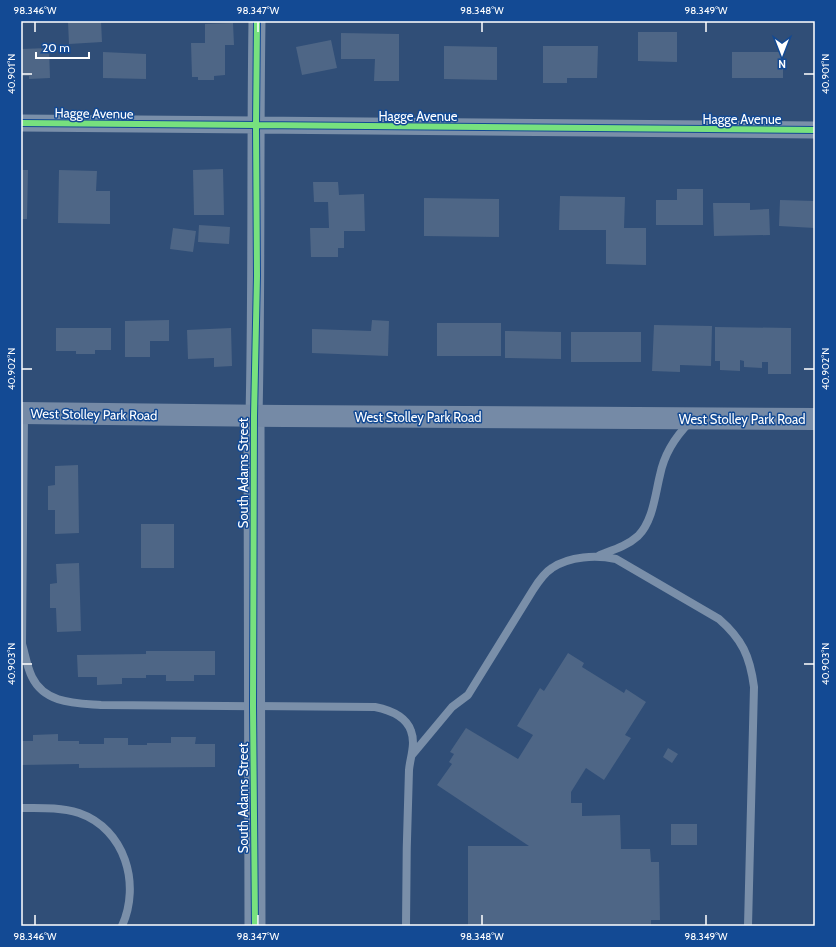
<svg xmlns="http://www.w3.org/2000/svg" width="836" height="947" viewBox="0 0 836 947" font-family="Cabin,sans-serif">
  <rect width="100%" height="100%" fill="#304e77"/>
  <path fill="#4e6686" d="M 101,21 L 102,42 L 69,44 L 68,22 Z
    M 233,23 L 234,45 L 225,45 L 225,75 L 214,76 L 214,80 L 198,80 L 198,77 L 192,77 L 191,43 L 205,43 L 205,24 Z
    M 638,32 L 677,32 L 677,62 L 638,61 Z
    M 341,33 L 399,34 L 399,81 L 374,81 L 375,59 L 341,59 Z
    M 331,40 L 337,68 L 302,75 L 296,47 Z
    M 444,46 L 497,47 L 497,80 L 444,79 Z
    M 543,46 L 598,46 L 597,78 L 567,78 L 567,83 L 543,83 Z
    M 49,48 L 50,78 L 29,79 L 29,76 L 21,76 L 21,49 Z
    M 103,52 L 146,54 L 146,79 L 103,78 Z
    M 732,52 L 783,52 L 783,78 L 732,78 Z
    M 223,169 L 224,215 L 194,215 L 193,170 Z
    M 21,170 L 28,170 L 27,219 L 21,219 Z
    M 59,170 L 97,171 L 96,191 L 110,191 L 110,224 L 58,223 Z
    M 313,182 L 338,182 L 339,195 L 364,194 L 365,231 L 344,231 L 344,248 L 338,248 L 338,257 L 311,257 L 310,228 L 329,228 L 328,202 L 314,202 Z
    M 677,189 L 703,189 L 703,225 L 656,225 L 656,200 L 677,200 Z
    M 560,196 L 625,197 L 624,228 L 646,228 L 646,265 L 606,264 L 606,230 L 559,230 Z
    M 424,198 L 499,199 L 499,237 L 424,236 Z
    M 780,200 L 815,201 L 815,228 L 779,226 Z
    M 713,203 L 750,203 L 750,210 L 769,209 L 770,235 L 714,236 Z
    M 199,225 L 230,227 L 229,244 L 198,242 Z
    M 173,228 L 196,231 L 193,252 L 170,249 Z
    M 169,320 L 169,341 L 150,341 L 150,357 L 125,357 L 125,321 Z
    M 372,320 L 389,321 L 388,356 L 312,353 L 312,329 L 371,331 Z
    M 437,323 L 501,323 L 501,356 L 437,356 Z
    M 654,325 L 712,326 L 711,366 L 680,365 L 680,372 L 652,371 Z
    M 715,327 L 791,328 L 791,374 L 768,374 L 768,362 L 762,362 L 762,368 L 744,367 L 744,361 L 740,360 L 740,371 L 720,370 L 720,361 L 715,361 Z
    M 56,328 L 111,328 L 111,350 L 95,350 L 95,354 L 76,354 L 76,351 L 56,351 Z
    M 231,328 L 232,366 L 214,367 L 214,358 L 188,359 L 187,330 Z
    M 505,331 L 561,332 L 561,359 L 505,358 Z
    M 571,332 L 641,332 L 641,362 L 571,362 Z
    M 78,465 L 79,533 L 55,534 L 55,510 L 48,510 L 48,486 L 55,485 L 55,466 Z
    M 141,524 L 174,524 L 174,568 L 141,568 Z
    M 79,563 L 81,631 L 57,632 L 56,608 L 50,608 L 50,584 L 57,583 L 56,564 Z
    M 146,651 L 215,651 L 215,675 L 194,675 L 194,681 L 166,681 L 166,675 L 146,675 L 146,678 L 122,678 L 122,684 L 97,685 L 97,677 L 78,677 L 77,655 L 146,654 Z
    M 568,653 L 584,663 L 582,667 L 624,693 L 626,689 L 646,702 L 625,735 L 631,738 L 604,780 L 586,768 L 571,792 L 571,803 L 582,803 L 582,816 L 620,815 L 621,849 L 650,849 L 651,862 L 659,862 L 660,920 L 651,920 L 651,926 L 468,926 L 468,846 L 529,846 L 437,785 L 452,764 L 449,762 L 454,754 L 450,752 L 466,728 L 518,759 L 533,735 L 517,726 L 540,688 L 544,691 Z
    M 58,734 L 58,741 L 79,741 L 79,744 L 104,744 L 104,738 L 128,738 L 128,745 L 147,745 L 147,743 L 171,743 L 171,737 L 196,737 L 195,744 L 215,744 L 215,767 L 79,768 L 79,764 L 21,765 L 21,741 L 33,741 L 33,735 Z
    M 668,748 L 678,754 L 672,763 L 663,757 Z
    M 671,824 L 697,824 L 697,845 L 671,845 Z"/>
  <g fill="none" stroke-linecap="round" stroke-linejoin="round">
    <path stroke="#7a8fa9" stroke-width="8" d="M 24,414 L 22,644 C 25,654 27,667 32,677 C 45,704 76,703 101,705 L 375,707 C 390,710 406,716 411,731 C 416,744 410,758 409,770 C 407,822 406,874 406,926
      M 600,555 C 613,550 627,546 638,536 C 653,521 655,495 660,475 C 664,455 675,437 690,422
      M 412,755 L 452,707 L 468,695 L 533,590 C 538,582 544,573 552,568 C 570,556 596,555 616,559 L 719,619 C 742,639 750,656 754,687 L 748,926
      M 21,808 C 41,808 60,807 79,813 C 125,829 141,884 122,926"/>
    <path stroke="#7a8fa9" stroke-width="17" d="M 21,123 L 815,130
      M 254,416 C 257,284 255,153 257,21"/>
    <path stroke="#7a8fa9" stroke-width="21" d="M 254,416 L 255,926"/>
    <path stroke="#758aa6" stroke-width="22" d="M 21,413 L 285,416 L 815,419"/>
    <defs>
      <path id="cycleway" d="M 21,123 L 815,130
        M 255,926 L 253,706 L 254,416 L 257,276 L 256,126 L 257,21"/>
    </defs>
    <use href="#cycleway" stroke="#134a94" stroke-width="8"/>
    <use href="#cycleway" stroke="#77e17e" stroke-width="6"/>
  </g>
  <path fill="none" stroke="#fff" stroke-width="1.5" d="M 35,22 L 35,32M 258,22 L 258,32M 482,22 L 482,32M 706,22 L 706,32M 22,74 L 32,74M 804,74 L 814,74M 22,369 L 32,369M 804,369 L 814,369M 22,664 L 32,664M 804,664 L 814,664M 35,915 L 35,925M 258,915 L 258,925M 482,915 L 482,925M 706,915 L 706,925"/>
  <g text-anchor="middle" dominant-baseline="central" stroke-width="3" stroke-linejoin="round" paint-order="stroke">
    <g font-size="13" fill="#fff" stroke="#134a94">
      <text transform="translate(94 113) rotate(1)">Hagge Avenue</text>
      <text x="418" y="116">Hagge Avenue</text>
      <text x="742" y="119">Hagge Avenue</text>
      <text transform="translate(94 414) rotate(1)">West Stolley Park Road</text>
      <text x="418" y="417">West Stolley Park Road</text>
      <text x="742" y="419">West Stolley Park Road</text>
      <text transform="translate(243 473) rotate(-90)">South Adams Street</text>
      <text transform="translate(243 798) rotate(-90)">South Adams Street</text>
    </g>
  </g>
  <rect width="836" height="947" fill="none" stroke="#134a94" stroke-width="44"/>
  <g transform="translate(782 54) rotate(180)" stroke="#134a94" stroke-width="3" paint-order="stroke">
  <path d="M0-3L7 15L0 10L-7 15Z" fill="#ffffff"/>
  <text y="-6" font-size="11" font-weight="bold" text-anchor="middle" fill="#ffffff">N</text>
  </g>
  <path d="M36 52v6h53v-6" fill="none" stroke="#ffffff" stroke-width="2"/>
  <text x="42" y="52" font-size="12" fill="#ffffff" stroke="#134a94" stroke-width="3" paint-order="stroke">20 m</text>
  <rect x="22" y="22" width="792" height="903" fill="none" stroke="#fff" stroke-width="1.5"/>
  <g font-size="10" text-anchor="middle" fill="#fff">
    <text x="35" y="14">98.346°W</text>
    <text x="258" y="14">98.347°W</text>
    <text x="482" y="14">98.348°W</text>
    <text x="706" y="14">98.349°W</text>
    <text transform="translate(825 74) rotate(-90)" y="4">40.901°N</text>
    <text transform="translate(11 74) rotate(-90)" y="4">40.901°N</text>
    <text transform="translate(825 369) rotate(-90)" y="4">40.902°N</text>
    <text transform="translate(11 369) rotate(-90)" y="4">40.902°N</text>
    <text transform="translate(825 664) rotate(-90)" y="4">40.903°N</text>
    <text transform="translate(11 664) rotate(-90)" y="4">40.903°N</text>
    <text x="35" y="940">98.346°W</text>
    <text x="258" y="940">98.347°W</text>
    <text x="482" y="940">98.348°W</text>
    <text x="706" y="940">98.349°W</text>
  </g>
</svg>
